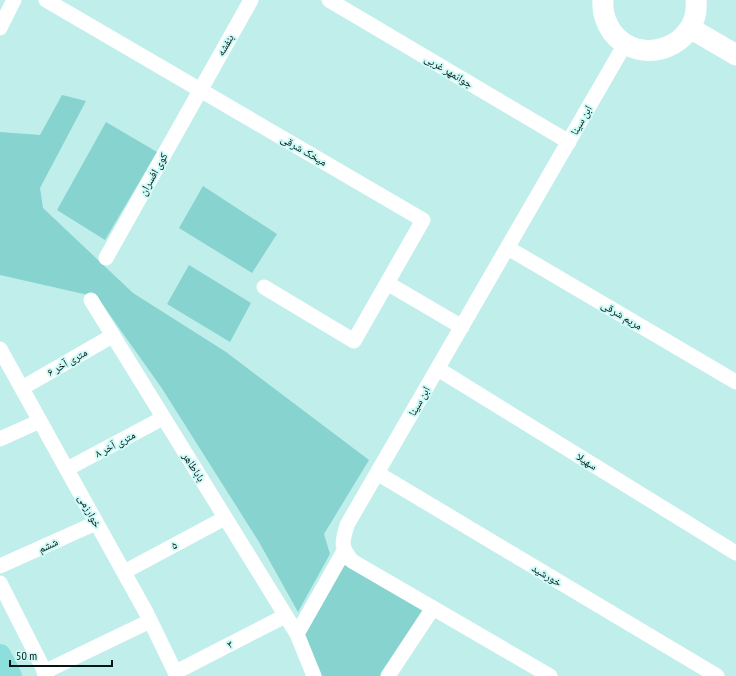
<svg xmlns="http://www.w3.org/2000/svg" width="736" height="676" viewBox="0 0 736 676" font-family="'PT Sans Narrow','Noto Naskh Arabic',sans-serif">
  <rect width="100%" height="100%" fill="#c0eeeb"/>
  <path fill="#87d3cf" d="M 62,95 L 86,101 L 40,188 L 43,208 L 133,293 L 226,352 L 369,460 L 324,534 L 330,554 L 298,612 L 259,542 L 161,387 L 97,297 L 0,275 L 0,132 L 40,135 Z
    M 106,122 L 157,152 L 105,240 L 57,210 Z
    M 203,186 L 277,234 L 252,273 L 179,228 Z
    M 189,265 L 251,303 L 230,342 L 167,304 Z
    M 349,565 L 425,610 L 381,676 L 322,676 L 303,633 L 342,566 Z"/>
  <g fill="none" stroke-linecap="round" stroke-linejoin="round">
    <path stroke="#fff" stroke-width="15" d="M 46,0 L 423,220 L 387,283 L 462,327
      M 329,0 L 569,142
      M 0,28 L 14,0
      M 508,248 L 736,382
      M 106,258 L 251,0
      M 264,287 L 354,341 L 387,283
      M 91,300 L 297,634
      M 0,349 L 147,614 L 177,676
      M 438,369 L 736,553
      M 22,388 L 112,336
      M 0,439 L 40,421
      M 67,469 L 163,418
      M 377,473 L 717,676
      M 0,566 L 96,523
      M 124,572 L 225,518
      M 0,583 L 47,676
      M 44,672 L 150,621
      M 176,672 L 285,616
      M 314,676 L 297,634 L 344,551
      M 388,676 L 433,608
      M 550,676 L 352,561 C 340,546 342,543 347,525 L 625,44"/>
    <path stroke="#fff" stroke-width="21" d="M 603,0 C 602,11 606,23 612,32 C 640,69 701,46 696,0
      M 690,28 L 736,55"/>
    <path stroke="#8cdfdc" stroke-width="22" d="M 0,655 L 11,676"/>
  </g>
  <g text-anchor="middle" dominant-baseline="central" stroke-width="4" stroke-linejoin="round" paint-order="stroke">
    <g font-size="11" fill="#051615" stroke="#cdfbf8">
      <text transform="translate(225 45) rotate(-60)">بنفشه</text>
      <text transform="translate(449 71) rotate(31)">جوانمهر غربی</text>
      <text transform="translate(581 120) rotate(-60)">ابن سینا</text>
      <text transform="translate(304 150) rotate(30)">میخک شرقی</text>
      <text transform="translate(153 174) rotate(-61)">کوی افسران</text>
      <text transform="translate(622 315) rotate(31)">مریم شرقی</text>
      <text transform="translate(67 362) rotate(-30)">۶ متری آخر</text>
      <text transform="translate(419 401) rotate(-60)">ابن سینا</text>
      <text transform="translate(115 444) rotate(-28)">۸ متری آخر</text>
      <text transform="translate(587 461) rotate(32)">سهیلا</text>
      <text transform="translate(194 467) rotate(58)">باباطاهر</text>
      <text transform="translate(90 511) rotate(61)">خوارزمی</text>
      <text transform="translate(48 545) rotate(-25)">ششم</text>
      <text transform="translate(174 545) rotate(-28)">۵</text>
      <text transform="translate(547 575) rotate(31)">خورشید</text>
      <text transform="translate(230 644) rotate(-27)">۳</text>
    </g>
  </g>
  <path d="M10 660v6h102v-6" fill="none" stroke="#051615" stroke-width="2"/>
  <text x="16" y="660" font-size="12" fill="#051615" stroke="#cdfbf8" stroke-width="3" paint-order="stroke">50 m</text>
</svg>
